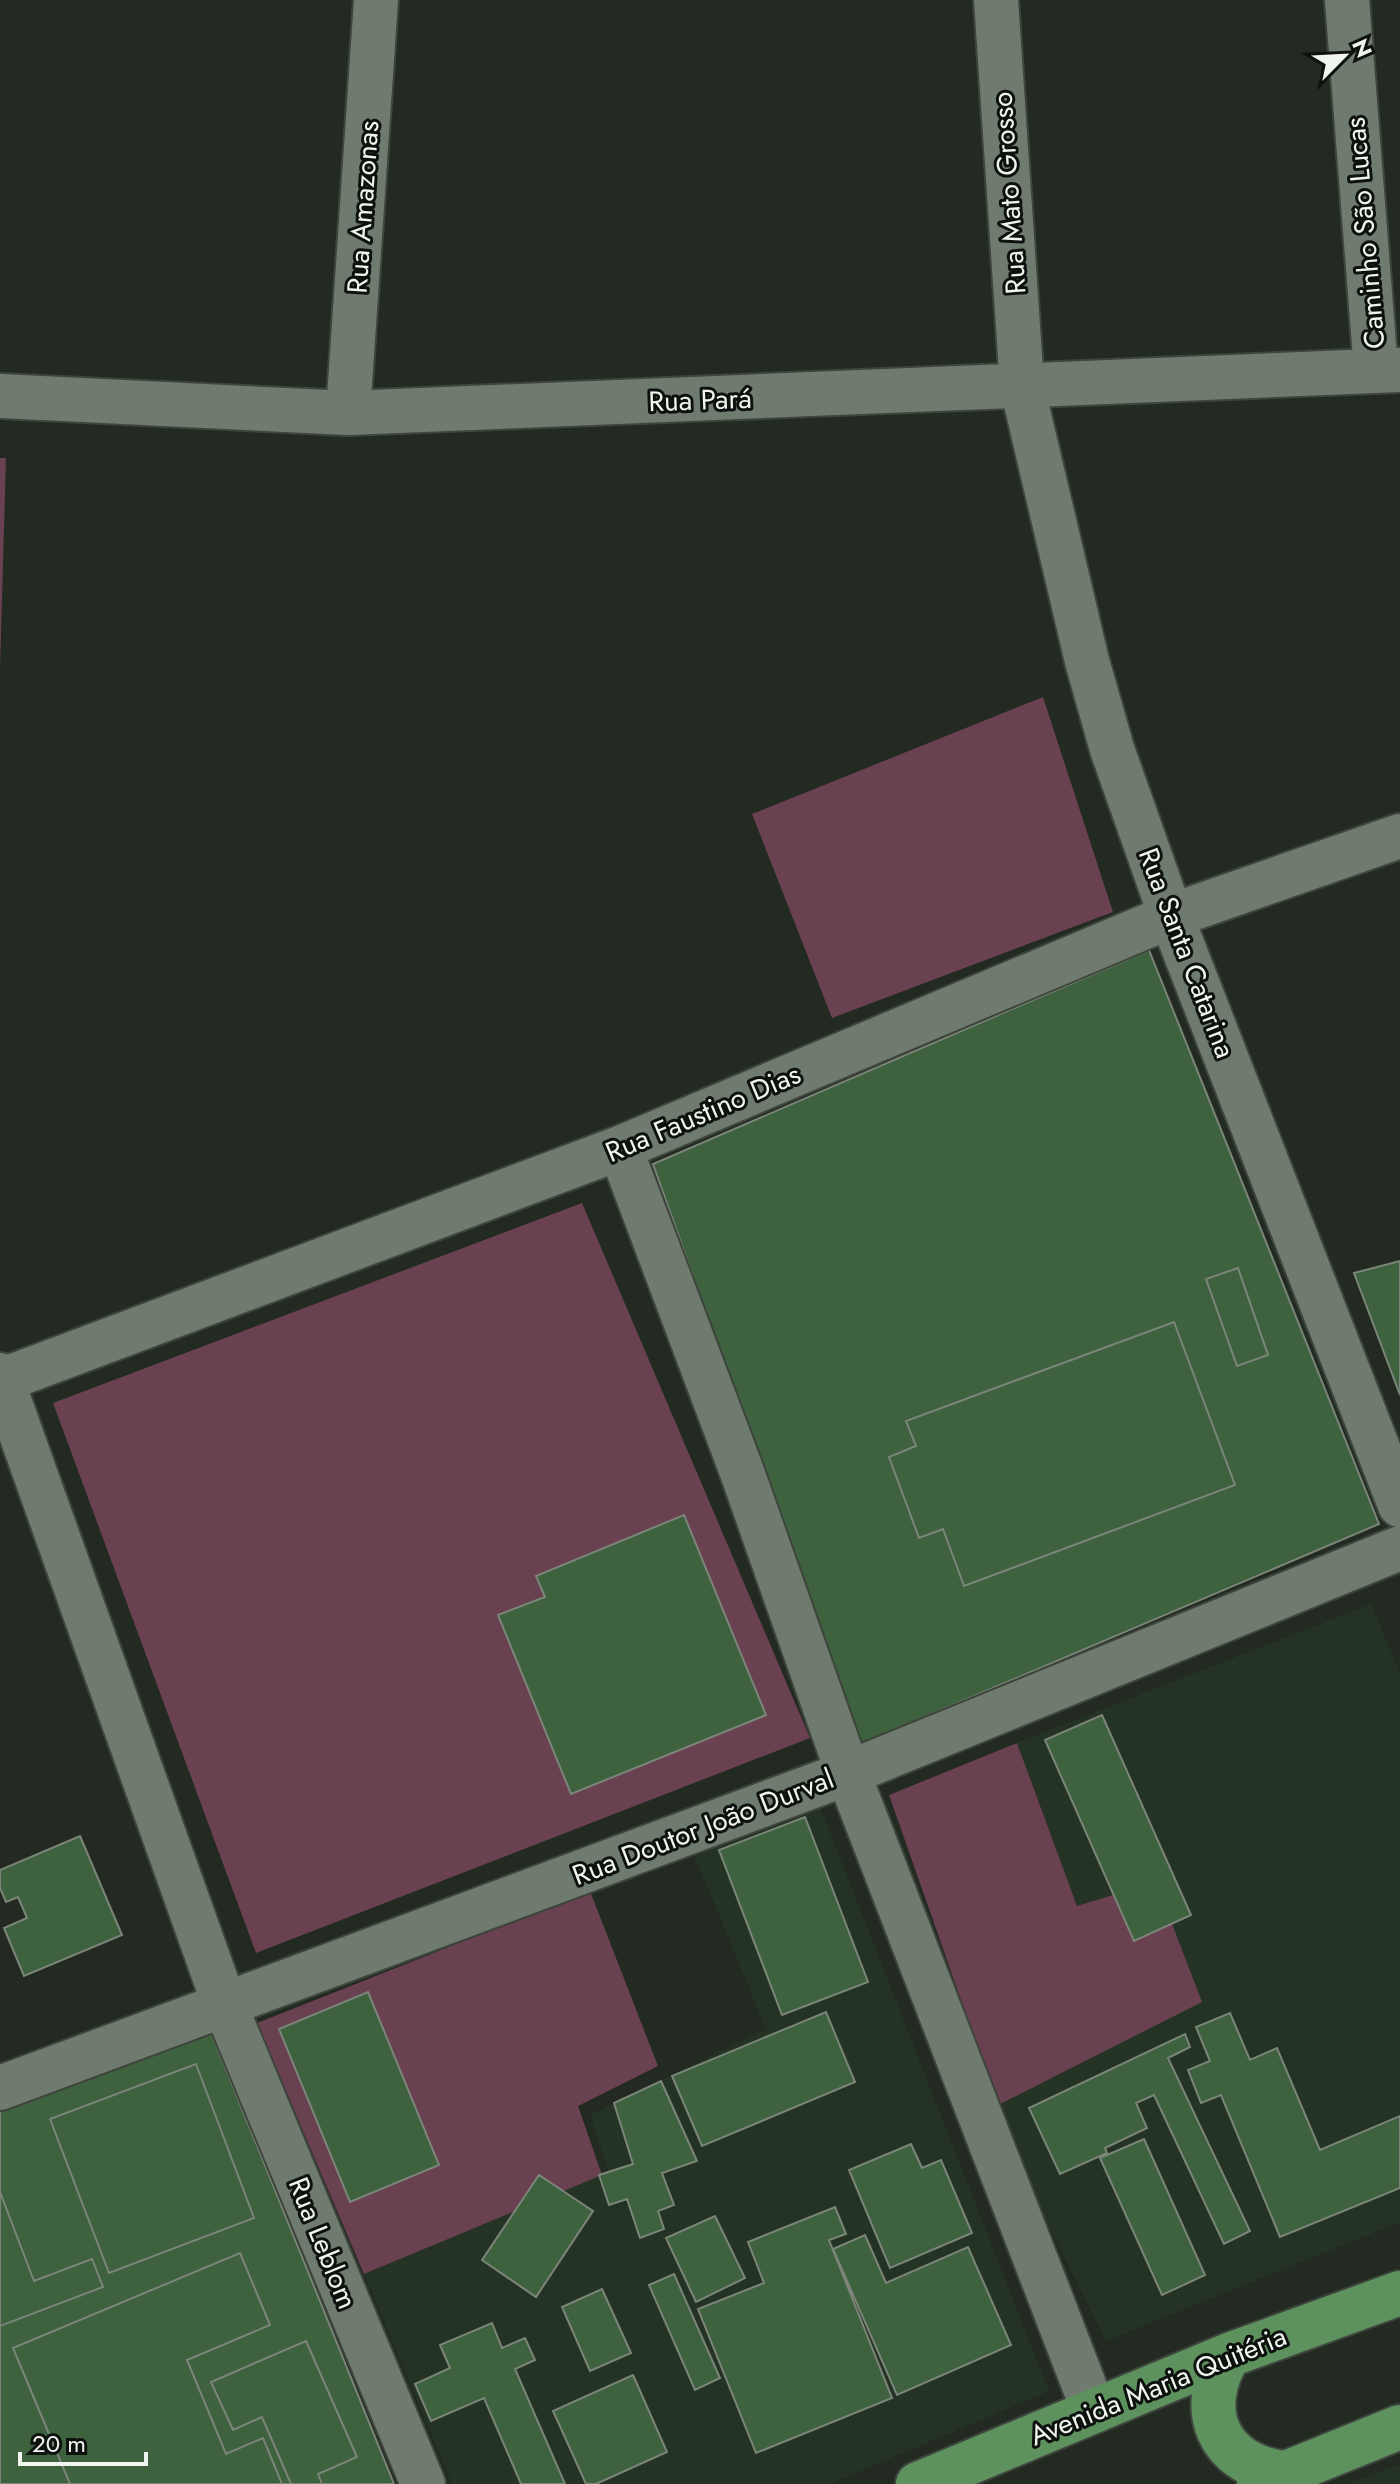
<svg xmlns="http://www.w3.org/2000/svg" width="1400" height="2484" viewBox="0 0 1400 2484" font-family="Jost,sans-serif">
  <rect width="100%" height="100%" fill="#222a21"/>
  <path fill="#253325" d="M 1371,1604 L 1400,1672 L 1400,2222 L 1106,2341 L 990,2108 L 1077,1906 L 1017,1743 Z
    M 817,1799 L 1049,2391 L 830,2484 L 452,2484 L 364,2274 L 609,2172 L 590,2115 L 766,2029 L 691,1847 Z
    M 1400,2464 L 1400,2484 L 1347,2484 Z"/>
  <path fill="#694151" d="M 0,458 L 6,458 L 0,671 Z
    M 1043,697 L 1113,912 L 832,1018 L 752,814 Z
    M 582,1203 L 810,1738 L 256,1953 L 53,1403 Z
    M 1017,1743 L 1077,1906 L 1156,1882 L 1202,2002 L 998,2105 L 889,1795 Z
    M 590,1891 L 658,2066 L 578,2106 L 602,2175 L 364,2274 L 257,2023 Z"/>
  <path fill="#3e613e" stroke="#7b857a" stroke-width="2" d="M 1149,950 L 1379,1524 L 859,1745 L 653,1164 Z
    M 1400,1261 L 1400,1395 L 1354,1273 Z
    M 1238,1268 L 1268,1355 L 1237,1366 L 1206,1279 Z
    M 1174,1322 L 1235,1485 L 964,1586 L 943,1529 L 919,1538 L 889,1457 L 916,1446 L 906,1421 Z
    M 684,1515 L 766,1715 L 571,1794 L 498,1615 L 545,1597 L 536,1576 Z
    M 1102,1715 L 1191,1915 L 1134,1941 L 1045,1740 Z
    M 805,1817 L 868,1982 L 782,2015 L 719,1850 Z
    M 80,1836 L 122,1935 L 24,1976 L 4,1928 L 27,1918 L 18,1897 L 6,1902 L 0,1888 L 0,1870 Z
    M 368,1992 L 439,2165 L 350,2202 L 279,2029 Z
    M 826,2012 L 855,2082 L 702,2146 L 672,2076 Z
    M 1230,2013 L 1250,2060 L 1277,2048 L 1320,2150 L 1400,2116 L 1400,2188 L 1280,2237 L 1221,2095 L 1201,2103 L 1188,2070 L 1210,2061 L 1196,2027 Z
    M 211,2032 L 394,2484 L 0,2484 L 0,2109 Z
    M 1185,2034 L 1190,2047 L 1168,2058 L 1250,2231 L 1224,2244 L 1154,2095 L 1136,2103 L 1147,2128 L 1105,2148 L 1107,2153 L 1060,2174 L 1029,2108 Z
    M 196,2064 L 254,2218 L 109,2273 L 50,2119 Z
    M 661,2081 L 697,2161 L 662,2173 L 674,2205 L 658,2211 L 664,2229 L 640,2238 L 627,2199 L 609,2205 L 599,2175 L 633,2164 L 614,2103 Z
    M 1144,2139 L 1205,2275 L 1162,2295 L 1100,2158 Z
    M 911,2144 L 922,2168 L 941,2160 L 972,2233 L 890,2268 L 849,2170 Z
    M 539,2175 L 593,2211 L 536,2297 L 482,2260 Z
    M 0,2192 L 34,2281 L 92,2259 L 103,2287 L 0,2326 Z
    M 835,2207 L 846,2234 L 829,2240 L 892,2398 L 756,2453 L 698,2309 L 764,2283 L 748,2242 Z
    M 715,2216 L 745,2278 L 696,2302 L 666,2238 Z
    M 865,2235 L 886,2283 L 968,2247 L 1011,2345 L 897,2395 L 833,2249 Z
    M 240,2253 L 270,2325 L 187,2360 L 226,2454 L 263,2438 L 282,2484 L 70,2484 L 13,2348 Z
    M 674,2274 L 720,2378 L 695,2390 L 649,2285 Z
    M 602,2289 L 631,2353 L 590,2371 L 562,2307 Z
    M 492,2323 L 502,2348 L 525,2338 L 535,2360 L 515,2369 L 565,2484 L 521,2484 L 484,2398 L 431,2421 L 415,2384 L 450,2368 L 440,2345 Z
    M 306,2341 L 357,2457 L 318,2474 L 322,2484 L 291,2484 L 262,2417 L 233,2430 L 211,2382 Z
    M 633,2375 L 667,2452 L 596,2484 L 586,2484 L 553,2411 Z"/>
  <g fill="none" stroke-linecap="round" stroke-linejoin="round">
    <defs>
      <path id="minor" d="M 996,0 L 1022,386 L 1087,661 L 1112,749 L 1171,916 L 1400,1505
        M 1347,0 L 1376,370
        M 0,396 L 348,413 L 1400,370
        M 348,413 L 376,0
        M 620,1148 L 742,1472 L 848,1773 L 1094,2411
        M 0,1375 L 224,2003 L 423,2484
        M 0,1381 L 620,1148 L 1171,916 L 1400,836
        M 0,2088 L 848,1773 L 1400,1548"/>
      <path id="major" d="M 1229,2355 C 1195,2410 1218,2465 1284,2473
        M 918,2484 L 1229,2355 L 1400,2293
        M 1259,2484 L 1400,2427"/>
    </defs>
    <use href="#minor" stroke="#3d453d" stroke-width="48"/>
    <use href="#major" stroke="#3d453d" stroke-width="48"/>
    <use href="#minor" stroke="#707b70" stroke-width="44"/>
    <use href="#major" stroke="#5d925e" stroke-width="44"/>
  </g>
  <g text-anchor="middle" dominant-baseline="central" stroke-width="6" stroke-linejoin="round" paint-order="stroke">
    <g font-size="28" fill="#f0f6ef" stroke="#0e120e">
      <text transform="translate(1009 193) rotate(-94)">Rua Mato Grosso</text>
      <text transform="translate(363 207) rotate(-86)">Rua Amazonas</text>
      <text transform="translate(1365 233) rotate(-95)">Caminho São Lucas</text>
      <text transform="translate(700 400) rotate(-2)">Rua Pará</text>
      <text transform="translate(1187 953) rotate(69)">Rua Santa Catarina</text>
      <text transform="translate(703 1113) rotate(-23)">Rua Faustino Dias</text>
      <text transform="translate(703 1827) rotate(-21)">Rua Doutor João Durval</text>
      <text transform="translate(323 2243) rotate(68)">Rua Leblom</text>
      <text transform="translate(1158 2386) rotate(-22)">Avenida Maria Quitéria</text>
    </g>
  </g>
  <g transform="translate(1344 56) rotate(66)" stroke="#0e120e" stroke-width="6" paint-order="stroke">
  <path d="M0-6L14 30L0 20L-14 30Z" fill="#f0f6ef"/>
  <text y="-12" font-size="22" font-weight="bold" text-anchor="middle" fill="#f0f6ef">N</text>
  </g>
  <path d="M20 2452v12h126v-12" fill="none" stroke="#f0f6ef" stroke-width="4"/>
  <text x="32" y="2452" font-size="24" fill="#f0f6ef" stroke="#0e120e" stroke-width="6" paint-order="stroke">20 m</text>
</svg>
